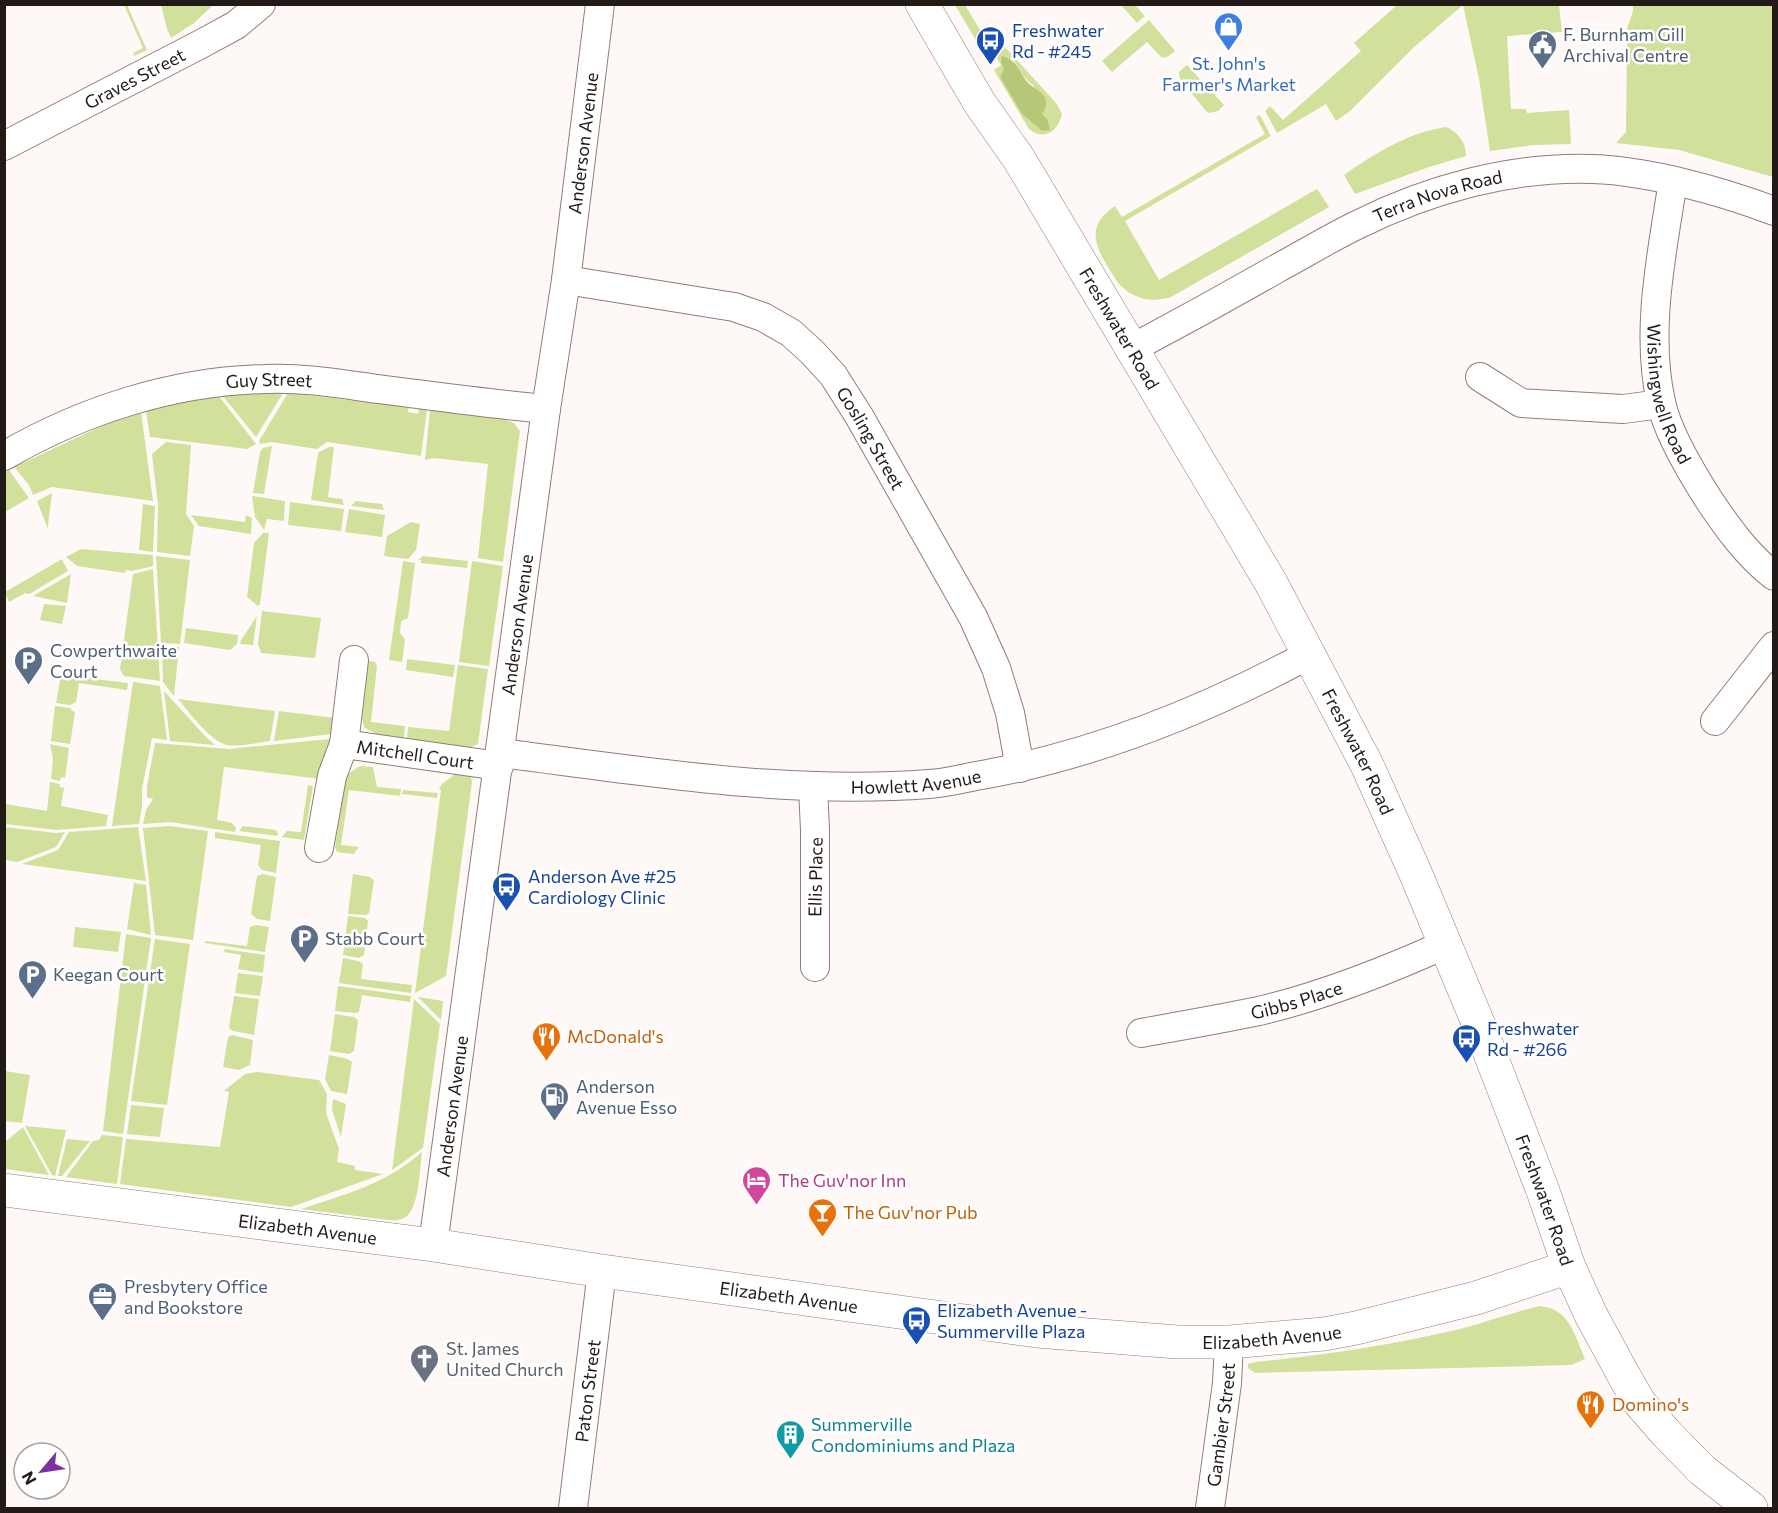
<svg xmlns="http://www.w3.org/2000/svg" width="1778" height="1513" viewBox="0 0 1778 1513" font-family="Commissioner,sans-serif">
  <rect width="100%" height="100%" fill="#fef9f7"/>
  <path fill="#d1e09b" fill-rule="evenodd" d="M 124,5 L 127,5 L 147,50 L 134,56 L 133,53 L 143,48 Z
    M 161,5 L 161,4 L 213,5 L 194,23 L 171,38 L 167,29 Z
    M 955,5 L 965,5 L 995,55 L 1006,48 L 1056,103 L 1062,114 C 1058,132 1044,141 1029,129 L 994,70 L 1001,65 L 995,55 L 987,59 ZM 1011,58 C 1020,67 1023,79 1033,85 L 1042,114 L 1042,131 L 1022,114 L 1000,77 Z
    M 1121,5 L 1135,5 L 1145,16 L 1137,23 Z
    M 1397,5 L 1559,5 L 1562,32 L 1507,36 L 1511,109 L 1526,109 L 1527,113 L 1569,110 L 1571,144 L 1534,145 L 1490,151 L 1479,79 L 1463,5 L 1413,48 L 1350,111 L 1336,121 L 1326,104 L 1277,133 L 1265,111 L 1270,106 L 1283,120 L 1361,51 L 1354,43 Z
    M 1633,5 L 1773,5 L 1773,177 L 1679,150 L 1616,143 L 1626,132 L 1627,43 L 1632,31 L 1627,29 L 1633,11 Z
    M 1149,20 L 1175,51 L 1167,57 L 1162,58 L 1147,42 L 1112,72 L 1102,61 Z
    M 1187,65 L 1224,105 L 1218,111 L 1209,113 L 1205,110 L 1180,79 L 1179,72 Z
    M 1260,115 L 1271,136 L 1125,221 L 1159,280 L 1317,189 L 1329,207 L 1171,297 C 1150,303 1133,299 1118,283 C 1101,255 1079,230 1115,206 L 1122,217 L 1265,134 L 1256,117 Z
    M 1446,127 C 1458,132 1466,142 1466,156 L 1429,167 L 1355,194 L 1344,175 C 1374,154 1409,132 1446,127 Z
    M 263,393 L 283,393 L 256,437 L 222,395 Z
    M 288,393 L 409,407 L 408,412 L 418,414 L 419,408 L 427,409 L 421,456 L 327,442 L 317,449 L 271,442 L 260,444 L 259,441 Z
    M 218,395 L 256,444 L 247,449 L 150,437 L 146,411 L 171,404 Z
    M 430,409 L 498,417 L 514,423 L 520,431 L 503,562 L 478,558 L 488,464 L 434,458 L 425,460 Z
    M 141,412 L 153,501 L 52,487 L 33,495 L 29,485 L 14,467 L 104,425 Z
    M 166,442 L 191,445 L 186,514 L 194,526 L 190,556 L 157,552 L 158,505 L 152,454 Z
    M 272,446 L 264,494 L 253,493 L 260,452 L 263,448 Z
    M 329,447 L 334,447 L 328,497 L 342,499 L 344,505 L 311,500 L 318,453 Z
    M 9,470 L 29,498 L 5,512 L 5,472 Z
    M 52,493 L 48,525 L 48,529 L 37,501 Z
    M 252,496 L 285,501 L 284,521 L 267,519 L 264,530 L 255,517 Z
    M 356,501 L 382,504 L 384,510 L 351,506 Z
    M 290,502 L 344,509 L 341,531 L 288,525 Z
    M 143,504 L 155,506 L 153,552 L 139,550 Z
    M 349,509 L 385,515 L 382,537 L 345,532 Z
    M 191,515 L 245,522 L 246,515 L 252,518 L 251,534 L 199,526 Z
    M 411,522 L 420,524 L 416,550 L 408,559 L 384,556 L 387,536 Z
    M 263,533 L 269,533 L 260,604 L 258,606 L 247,597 L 254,543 Z
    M 81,549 L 153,555 L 153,566 L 132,571 L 126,570 L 125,573 L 77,566 L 66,557 Z
    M 156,556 L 190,560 L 180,644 L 161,643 Z
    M 423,556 L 468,561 L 467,568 L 421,563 L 421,560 L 418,560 Z
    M 62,559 L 68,571 L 29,594 L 25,593 L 9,602 L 5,592 Z
    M 403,561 L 415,563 L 408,618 L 401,621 L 400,633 L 405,639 L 402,662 L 389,660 Z
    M 472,561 L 503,566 L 489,666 L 459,662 Z
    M 153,569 L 160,681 L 124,676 L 120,669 L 133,574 Z
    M 71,574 L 67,603 L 33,596 Z
    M 44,604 L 66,606 L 62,624 L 40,620 Z
    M 262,611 L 321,618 L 315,658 L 261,653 L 258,644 Z
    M 257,616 L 253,645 L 240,644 L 241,640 Z
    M 186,628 L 238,635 L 237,644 L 230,650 L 184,643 Z
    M 162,647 L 179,647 L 174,696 L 163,682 Z
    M 407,659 L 455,665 L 453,677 L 406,670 Z
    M 368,661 L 375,662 L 377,666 L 371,722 L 405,726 L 404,738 L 376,734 L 364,727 L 362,717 Z
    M 458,665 L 488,669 L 478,744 L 469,748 L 407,739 L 408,727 L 449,731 Z
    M 61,675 L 128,683 L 127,690 L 79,683 L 76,702 L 70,705 L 56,703 Z
    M 133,682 L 160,686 L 167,740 L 152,738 L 142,789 L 142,807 L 139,824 L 112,826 Z
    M 164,691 L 206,737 L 215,745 L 170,741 Z
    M 178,699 L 275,711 L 270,741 C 257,743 240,747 227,745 C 210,741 189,712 178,699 Z
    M 55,706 L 70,708 L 75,713 L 70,744 L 51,741 Z
    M 279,711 L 335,718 L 331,734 L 274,741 Z
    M 330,739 L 320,779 L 224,767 L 217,820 L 232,823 L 236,828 L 235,832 L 170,822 L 143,824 L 146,810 L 153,799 L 147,797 L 147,786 L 155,743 L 229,749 Z
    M 50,744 L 69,748 L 65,778 L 61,777 L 60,781 L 51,779 L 53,759 Z
    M 360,766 L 373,767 L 377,787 L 401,789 L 400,796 L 349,790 L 341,845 L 359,847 L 354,854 L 337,852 L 335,847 L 346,775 Z
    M 455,774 L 471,777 L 472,782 L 446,976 L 415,993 L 441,790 L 439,789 L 442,784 Z
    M 50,782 L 60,784 L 60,787 L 64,788 L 61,806 L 108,815 L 106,826 L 57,830 L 5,824 L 5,804 L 47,811 Z
    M 308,785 L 313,786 L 304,840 L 282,837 L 287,831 L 301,832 Z
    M 403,790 L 438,793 L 437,798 L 402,794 Z
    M 169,826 L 208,831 L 193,940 L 155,935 L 143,828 Z
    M 243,826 L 276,830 L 278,834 L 277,836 L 239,831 Z
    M 4,827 L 56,833 L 65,832 L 56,847 L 17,862 L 5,860 Z
    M 138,827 L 146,881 L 22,864 L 58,850 L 69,832 Z
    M 215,832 L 280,841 L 276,873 L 262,870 L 258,865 L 261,845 L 215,838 Z
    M 263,874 L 276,877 L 270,921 L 257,919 L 251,914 L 257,876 Z
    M 353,874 L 370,877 L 374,881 L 369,913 L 366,915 L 348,914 Z
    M 134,883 L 146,885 L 151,935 L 127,929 Z
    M 348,916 L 365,918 L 368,921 L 364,955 L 359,958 L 343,955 Z
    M 256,925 L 269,927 L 265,952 L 205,943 L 205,941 L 247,946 L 250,927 Z
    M 75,927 L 121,932 L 118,952 L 73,947 Z
    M 126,934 L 151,938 L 123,1134 L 103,1131 Z
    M 155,939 L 190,944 L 167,1105 L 131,1101 Z
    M 225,949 L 265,955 L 263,973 L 238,969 L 241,955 L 224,952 Z
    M 343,958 L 358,961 L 363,964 L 361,979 L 412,985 L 411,993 L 339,983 Z
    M 238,973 L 263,976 L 260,996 L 235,993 Z
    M 338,986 L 411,996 L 410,1002 L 362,995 L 359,1012 L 355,1013 L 335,1011 Z
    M 234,996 L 259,999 L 254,1035 L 233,1031 L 229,1028 Z
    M 418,997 L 443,1001 L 441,1020 Z
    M 414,999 L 440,1024 L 423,1148 L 392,1170 Z
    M 335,1014 L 354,1017 L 358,1020 L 354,1051 L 349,1054 L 330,1051 Z
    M 232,1035 L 253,1040 L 250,1065 L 239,1070 L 223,1067 L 228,1037 Z
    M 329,1055 L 348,1059 L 352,1062 L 347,1094 L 331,1091 L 325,1079 Z
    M 5,1071 L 30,1075 L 22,1123 L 5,1121 Z
    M 258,1072 L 319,1080 L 327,1094 L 326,1113 L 339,1149 L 337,1162 L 355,1166 L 355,1170 L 383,1174 L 291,1207 L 120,1184 L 126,1139 L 220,1147 L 229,1092 L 224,1091 L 245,1074 Z
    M 333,1099 L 346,1104 L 341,1137 L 332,1110 Z
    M 131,1105 L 164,1108 L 160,1137 L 127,1134 Z
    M 25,1126 L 66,1130 L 55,1176 L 52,1175 Z
    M 23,1127 L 49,1175 L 5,1169 L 5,1142 Z
    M 102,1135 L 123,1137 L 117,1184 L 66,1177 L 93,1141 L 99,1140 Z
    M 67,1139 L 90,1141 L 62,1176 L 58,1176 Z
    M 422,1152 C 420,1167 419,1206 407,1216 C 400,1222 389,1220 380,1219 L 301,1209 C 344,1195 388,1183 422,1152 Z
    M 1540,1306 C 1569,1308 1575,1336 1585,1359 L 1571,1365 L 1255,1373 L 1248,1368 L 1248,1364 L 1256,1362 C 1325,1355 1392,1345 1460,1329 C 1487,1322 1513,1312 1540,1306 Z"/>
  <path fill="#b6c777" d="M 1002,56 C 1016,60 1018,68 1025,79 C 1032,91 1056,93 1042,114 L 1047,119 L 1050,130 L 1042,131 L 1022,114 L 1000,77 L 1004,69 L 1001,62 Z"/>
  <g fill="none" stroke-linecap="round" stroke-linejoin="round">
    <defs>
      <g id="minor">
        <path id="s1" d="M 4,146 L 201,44 L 236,25 L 261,4"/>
        <path id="s2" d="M 1673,181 C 1662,253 1645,330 1661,402 C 1667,431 1693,475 1709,500 C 1727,527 1747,555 1774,576"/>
        <path id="s3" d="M 566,280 L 734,307 L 763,317 L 791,333 L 812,352 L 833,375 L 859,416 L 973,617 L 996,668 L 1010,713 L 1020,768"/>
        <path id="s4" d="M 1131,349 C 1180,323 1229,296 1278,268 C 1304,254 1330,238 1357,225 C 1429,189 1512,166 1593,169 C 1649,171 1721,191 1774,211"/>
        <path d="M 1480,377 L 1521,403 L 1623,409 L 1661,404"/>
        <path id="s5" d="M 4,456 C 83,410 174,381 265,379 C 303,377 341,384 378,389 C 434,396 490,404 546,409"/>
        <path d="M 1715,721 L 1774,646"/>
        <path id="s6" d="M 344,744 L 499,766"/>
        <path id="s7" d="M 501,753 C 643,771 785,795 929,784 C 948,783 968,777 987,774 C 1099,753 1208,709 1308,655"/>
        <path d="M 813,787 L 815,830 L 815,967"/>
        <path d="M 319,848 L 332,776 L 344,744 L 354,660"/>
        <path id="s8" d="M 1141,1033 C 1180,1026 1220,1019 1259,1011 C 1323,996 1386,971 1446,944"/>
        <path id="s9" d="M 433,1245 L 546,409 L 566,280 L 600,4"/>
        <path id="s10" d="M 573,1508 L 602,1271"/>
        <path id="s11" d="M 1210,1508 L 1227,1383 L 1229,1342"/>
      </g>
      <g id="major">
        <path id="s12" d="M 922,4 L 979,102 L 1019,159 L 1270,581 L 1367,765 L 1415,872 L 1481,1030 L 1543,1191 L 1569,1267 L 1591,1315 L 1623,1374 L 1639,1402 L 1666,1433 L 1702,1470 L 1751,1508"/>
        <path id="s13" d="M 4,1190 L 433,1245 L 602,1271 L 1037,1331 L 1177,1342 L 1229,1342 L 1324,1334 L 1356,1328 L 1476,1298 L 1569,1267"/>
      </g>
    </defs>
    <use href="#minor" stroke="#927c74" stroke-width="30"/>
    <use href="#major" stroke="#927c74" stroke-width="34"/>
    <use href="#minor" stroke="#fff" stroke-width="28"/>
    <use href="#major" stroke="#fff" stroke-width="33"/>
  </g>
  <defs>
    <symbol id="shop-pin" viewBox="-11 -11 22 30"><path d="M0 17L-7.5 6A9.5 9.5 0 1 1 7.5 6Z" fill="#3f7fe0" stroke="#fff"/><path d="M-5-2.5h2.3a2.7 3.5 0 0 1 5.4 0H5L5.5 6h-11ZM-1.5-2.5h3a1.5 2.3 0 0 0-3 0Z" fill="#fff"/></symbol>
    <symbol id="bus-pin" viewBox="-11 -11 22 30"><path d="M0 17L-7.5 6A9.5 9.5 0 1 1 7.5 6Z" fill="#1a4fb4" stroke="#fff"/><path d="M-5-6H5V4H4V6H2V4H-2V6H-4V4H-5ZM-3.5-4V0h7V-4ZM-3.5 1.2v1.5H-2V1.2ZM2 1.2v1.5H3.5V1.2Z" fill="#fff"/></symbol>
    <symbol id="civic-pin" viewBox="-11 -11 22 30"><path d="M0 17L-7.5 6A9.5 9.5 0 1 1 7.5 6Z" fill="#5c6f8a" stroke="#fff"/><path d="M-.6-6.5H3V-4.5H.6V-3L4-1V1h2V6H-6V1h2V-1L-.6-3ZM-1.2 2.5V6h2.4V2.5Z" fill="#fff"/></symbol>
    <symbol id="parking-pin" viewBox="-11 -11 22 30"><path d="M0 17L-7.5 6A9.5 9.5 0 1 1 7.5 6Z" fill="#5c6f8a" stroke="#fff"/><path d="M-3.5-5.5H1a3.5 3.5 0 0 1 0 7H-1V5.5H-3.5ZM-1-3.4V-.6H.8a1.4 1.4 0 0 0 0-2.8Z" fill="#fff"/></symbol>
    <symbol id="restaurant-pin" viewBox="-11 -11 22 30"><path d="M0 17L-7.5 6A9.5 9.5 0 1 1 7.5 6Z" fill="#e8710a" stroke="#fff"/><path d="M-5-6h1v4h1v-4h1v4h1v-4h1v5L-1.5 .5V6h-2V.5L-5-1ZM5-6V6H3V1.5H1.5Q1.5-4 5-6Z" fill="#fff"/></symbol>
    <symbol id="fuel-pin" viewBox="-11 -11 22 30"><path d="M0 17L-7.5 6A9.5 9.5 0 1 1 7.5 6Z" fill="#5c6f8a" stroke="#fff"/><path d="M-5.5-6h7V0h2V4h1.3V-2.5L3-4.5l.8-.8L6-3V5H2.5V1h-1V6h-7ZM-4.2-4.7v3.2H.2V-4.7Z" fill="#fff"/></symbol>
    <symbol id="hotel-pin" viewBox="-11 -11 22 30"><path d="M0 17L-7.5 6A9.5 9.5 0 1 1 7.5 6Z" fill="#d1479c" stroke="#fff"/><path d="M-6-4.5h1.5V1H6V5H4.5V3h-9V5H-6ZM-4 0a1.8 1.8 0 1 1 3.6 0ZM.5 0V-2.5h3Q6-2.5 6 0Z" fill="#fff"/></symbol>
    <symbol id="bar-pin" viewBox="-11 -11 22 30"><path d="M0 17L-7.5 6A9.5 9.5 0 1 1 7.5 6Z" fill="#e8710a" stroke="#fff"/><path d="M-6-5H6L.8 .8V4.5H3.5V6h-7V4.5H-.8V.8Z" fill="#fff"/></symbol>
    <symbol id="office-pin" viewBox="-11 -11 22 30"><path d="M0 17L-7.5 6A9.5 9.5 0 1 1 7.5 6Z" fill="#5c6f8a" stroke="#fff"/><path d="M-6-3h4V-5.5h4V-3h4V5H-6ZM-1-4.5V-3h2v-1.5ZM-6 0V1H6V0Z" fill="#fff"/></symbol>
    <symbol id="church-pin" viewBox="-11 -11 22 30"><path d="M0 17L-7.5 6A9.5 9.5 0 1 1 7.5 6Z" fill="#6b7280" stroke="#fff"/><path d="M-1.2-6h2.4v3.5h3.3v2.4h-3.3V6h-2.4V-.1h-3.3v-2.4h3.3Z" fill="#fff"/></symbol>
    <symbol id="building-pin" viewBox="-11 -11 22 30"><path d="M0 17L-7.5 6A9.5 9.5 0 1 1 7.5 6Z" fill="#0f9aa8" stroke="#fff"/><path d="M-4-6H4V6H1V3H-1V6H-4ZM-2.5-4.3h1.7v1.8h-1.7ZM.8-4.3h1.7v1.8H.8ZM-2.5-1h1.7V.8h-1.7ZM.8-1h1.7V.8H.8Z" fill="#fff"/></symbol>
  </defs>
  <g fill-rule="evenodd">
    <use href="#shop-pin" x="1212" y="10" width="33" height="45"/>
    <use href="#bus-pin" x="974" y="24" width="33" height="45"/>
    <use href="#civic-pin" x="1526" y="28" width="33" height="45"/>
    <use href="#parking-pin" x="12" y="644" width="33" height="45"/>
    <use href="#bus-pin" x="490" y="870" width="33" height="45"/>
    <use href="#parking-pin" x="288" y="922" width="33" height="45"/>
    <use href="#parking-pin" x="16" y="958" width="33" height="45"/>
    <use href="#restaurant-pin" x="530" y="1020" width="33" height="45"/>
    <use href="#bus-pin" x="1450" y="1022" width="33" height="45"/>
    <use href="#fuel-pin" x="538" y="1080" width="33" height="45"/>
    <use href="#hotel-pin" x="740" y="1164" width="33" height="45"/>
    <use href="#bar-pin" x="806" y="1196" width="33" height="45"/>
    <use href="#office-pin" x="86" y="1280" width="33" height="45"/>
    <use href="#bus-pin" x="900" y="1304" width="33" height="45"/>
    <use href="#church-pin" x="408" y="1342" width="33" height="45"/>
    <use href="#restaurant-pin" x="1574" y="1388" width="33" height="45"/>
    <use href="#building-pin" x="774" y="1418" width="33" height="45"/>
  </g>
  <g text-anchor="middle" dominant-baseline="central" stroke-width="5" stroke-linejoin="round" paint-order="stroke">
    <g font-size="18" fill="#164399" stroke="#fff" text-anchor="start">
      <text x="1012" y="30">Freshwater<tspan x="1012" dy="21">Rd - #245</tspan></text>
      <text x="528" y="876">Anderson Ave #25<tspan x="528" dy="21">Cardiology Clinic</tspan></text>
      <text x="1487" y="1028">Freshwater<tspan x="1487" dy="21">Rd - #266</tspan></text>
      <text x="937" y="1310">Elizabeth Avenue -<tspan x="937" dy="21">Summerville Plaza</tspan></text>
    </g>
    <g font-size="18" fill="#4e5e75" stroke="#fff" text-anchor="start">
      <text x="1563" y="34">F. Burnham Gill<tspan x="1563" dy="21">Archival Centre</tspan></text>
      <text x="50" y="650">Cowperthwaite<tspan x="50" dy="21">Court</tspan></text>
      <text x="325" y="938">Stabb Court</text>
      <text x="53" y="974">Keegan Court</text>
      <text x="576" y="1086">Anderson<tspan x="576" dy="21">Avenue Esso</tspan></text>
      <text x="124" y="1286">Presbytery Office<tspan x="124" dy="21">and Bookstore</tspan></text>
    </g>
    <g font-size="18" fill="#366cbe" stroke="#fff">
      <text x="1229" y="63">St. John's<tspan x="1229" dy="21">Farmer's Market</tspan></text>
    </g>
    <g font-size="18" fill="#221a17" stroke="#fff">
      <text stroke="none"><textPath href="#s1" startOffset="147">Graves Street</textPath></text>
      <text stroke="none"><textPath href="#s9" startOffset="1112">Anderson Avenue</textPath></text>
      <text stroke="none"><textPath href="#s4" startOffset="344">Terra Nova Road</textPath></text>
      <text stroke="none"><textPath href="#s12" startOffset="380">Freshwater Road</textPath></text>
      <text stroke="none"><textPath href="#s5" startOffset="279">Guy Street</textPath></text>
      <text stroke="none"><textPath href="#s2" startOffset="216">Wishingwell Road</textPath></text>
      <text stroke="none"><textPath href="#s3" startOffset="366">Gosling Street</textPath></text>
      <text stroke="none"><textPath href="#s9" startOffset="626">Anderson Avenue</textPath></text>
      <text stroke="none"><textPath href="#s12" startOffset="866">Freshwater Road</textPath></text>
      <text stroke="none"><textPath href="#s6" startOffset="72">Mitchell Court</textPath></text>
      <text stroke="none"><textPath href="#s7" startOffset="417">Howlett Avenue</textPath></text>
      <text transform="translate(815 877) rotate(-89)">Ellis Place</text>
      <text stroke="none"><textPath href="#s8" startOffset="159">Gibbs Place</textPath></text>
      <text stroke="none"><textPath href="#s9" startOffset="140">Anderson Avenue</textPath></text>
      <text stroke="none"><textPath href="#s12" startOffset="1352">Freshwater Road</textPath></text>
      <text stroke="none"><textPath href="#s13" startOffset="306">Elizabeth Avenue</textPath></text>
      <text stroke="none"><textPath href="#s13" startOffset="792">Elizabeth Avenue</textPath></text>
      <text stroke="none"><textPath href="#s13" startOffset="1278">Elizabeth Avenue</textPath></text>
      <text stroke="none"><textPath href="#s10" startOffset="118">Paton Street</textPath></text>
      <text stroke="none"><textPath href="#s11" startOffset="84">Gambier Street</textPath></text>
    </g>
    <g font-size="18" fill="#c56008" stroke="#fff" text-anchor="start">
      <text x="567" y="1036">McDonald's</text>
      <text x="843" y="1212">The Guv'nor Pub</text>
      <text x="1612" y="1404">Domino's</text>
    </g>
    <g font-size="18" fill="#b23c85" stroke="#fff" text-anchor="start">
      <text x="778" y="1180">The Guv'nor Inn</text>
    </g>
    <g font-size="18" fill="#5b616d" stroke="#fff" text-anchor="start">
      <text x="446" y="1348">St. James<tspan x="446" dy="21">United Church</tspan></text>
    </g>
    <g font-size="18" fill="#0d838f" stroke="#fff" text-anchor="start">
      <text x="811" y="1424">Summerville<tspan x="811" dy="21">Condominiums and Plaza</tspan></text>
    </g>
  </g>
  <rect width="1778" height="1513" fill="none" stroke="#221a17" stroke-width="12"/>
  <g transform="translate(42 1471) rotate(241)"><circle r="28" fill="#ffffff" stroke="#a7a3a2" stroke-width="1.5"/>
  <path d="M0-4.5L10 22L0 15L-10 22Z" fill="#7e30a1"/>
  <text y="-9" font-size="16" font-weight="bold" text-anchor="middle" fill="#221a17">N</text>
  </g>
</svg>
